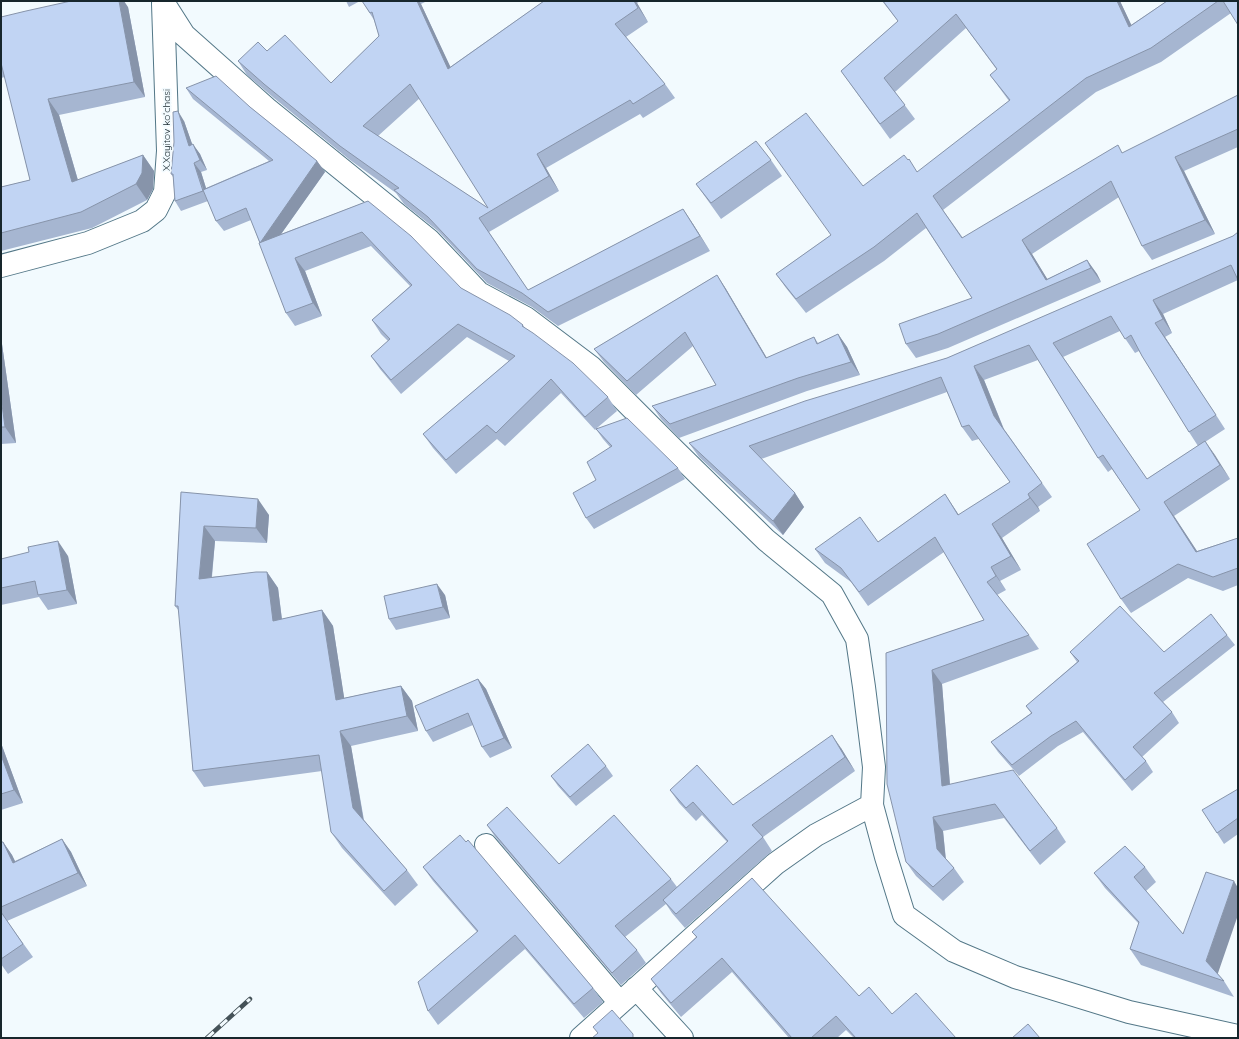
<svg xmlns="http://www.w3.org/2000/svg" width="1239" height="1039" viewBox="0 0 1239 1039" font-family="Quicksand,sans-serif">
  <rect width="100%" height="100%" fill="#f2fafe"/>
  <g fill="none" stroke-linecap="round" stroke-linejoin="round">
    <defs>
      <path id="minor" d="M 163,2 L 184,35 L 266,108 L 429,240 L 479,293 L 526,318 L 591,367 L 676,452 L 766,540 L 832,594 L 857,639 L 864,687 L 874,767 L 872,805 L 886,857 L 904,915 L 954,951 L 1015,977 L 1129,1012 L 1238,1036
        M 1,266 L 88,243 L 142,221 L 156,210 L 165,192 L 168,151 L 163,4
        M 486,845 L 620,1003
        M 636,988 L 682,1038
        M 581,1038 L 775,864 L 816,835 L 872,805"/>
    </defs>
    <use href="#minor" stroke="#537787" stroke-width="24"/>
    <use href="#minor" stroke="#fff" stroke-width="22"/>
    <defs>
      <path id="rail" d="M 207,1038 L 250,999"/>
    </defs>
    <use href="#rail" stroke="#455258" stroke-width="4.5"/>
    <use href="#rail" stroke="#f2fafe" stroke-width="3" stroke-dasharray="9" stroke-linecap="butt"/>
  </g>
  <path fill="#a6b6d1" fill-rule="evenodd" d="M 346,1 L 360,1 L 349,7 Z
    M 362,1 L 427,1 L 421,4 L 450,67 L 544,1 L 640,1 L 637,3 L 648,22 L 626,37 L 665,84 L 675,98 L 643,118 L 640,114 L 546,168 L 559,191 L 489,232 L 528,290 L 683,209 L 693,224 L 710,251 L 558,326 L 532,307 L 487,283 L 438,231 L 404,204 L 396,193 L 350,160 L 274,98 L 247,75 L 238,61 L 267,51 L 331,83 L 379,36 L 374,20 ZM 420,98 L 488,208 L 378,136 Z
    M 882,1 L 1120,1 L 1131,25 L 1167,1 L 1238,1 L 1231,13 L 1161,62 L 1096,92 L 943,210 L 963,238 L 1123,153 L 1238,95 L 1238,147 L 1184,171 L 1215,234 L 1152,260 L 1142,246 L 1119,197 L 1032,254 L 1047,279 L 1087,260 L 1097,274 L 1101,282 L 948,348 L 916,358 L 906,344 L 972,298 L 926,228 L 884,261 L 806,313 L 786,288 L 776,274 L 831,235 L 863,186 L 918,172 L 1009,101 L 990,75 L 997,70 L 966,28 L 895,92 L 915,119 L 890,139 L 841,71 L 898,21 Z
    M 128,7 L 145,97 L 59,115 L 78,180 L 143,155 L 154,171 L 153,189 L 147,200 L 92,228 L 1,251 L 1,187 L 30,180 L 5,77 L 1,78 L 1,17 Z
    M 186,88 L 250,107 L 317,161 L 325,172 L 281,234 L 368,201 L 461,288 L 523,325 L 525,328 L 608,397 L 617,411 L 597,428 L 678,468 L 685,479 L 594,529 L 586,518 L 596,480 L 610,447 L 603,439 L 596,429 L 595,430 L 561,393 L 505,446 L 497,439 L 456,474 L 433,448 L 423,434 L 509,361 L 467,337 L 401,394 L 380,369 L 371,356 L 388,341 L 381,334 L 372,320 L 410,286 L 371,246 L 305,271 L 322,316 L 295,326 L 286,313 L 251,220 L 224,231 L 216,221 L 208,201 L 181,211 L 175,201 L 173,177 L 171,174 L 184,121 L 192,144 L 200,154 L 207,170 L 201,172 L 206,188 L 269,161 L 193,99 Z
    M 771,160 L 782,176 L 721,219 L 696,184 Z
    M 1233,236 L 1238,280 L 1163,314 L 1172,333 L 1165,337 L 1225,429 L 1205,442 L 1230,479 L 1174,516 L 1197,551 L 1238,538 L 1238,585 L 1223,591 L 1188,578 L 1131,613 L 1121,599 L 1140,510 L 1112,469 L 1108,472 L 1098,458 L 1038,360 L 984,380 L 1004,429 L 1052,497 L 1038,507 L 1040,511 L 1002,538 L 1021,570 L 1000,581 L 1006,590 L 997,595 L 1029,635 L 1039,649 L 942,684 L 950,784 L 1057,828 L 1066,842 L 1040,865 L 1004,818 L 943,831 L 946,859 L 954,868 L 964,882 L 943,901 L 916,876 L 906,862 L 886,653 L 984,620 L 944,552 L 868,606 L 851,582 L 825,563 L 815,549 L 878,542 L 945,494 L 959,515 L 1010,482 L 979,439 L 972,441 L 962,427 L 947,392 L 761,459 L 795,493 L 804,507 L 783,535 L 699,457 L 689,443 L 947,358 ZM 1120,331 L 1135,353 L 1139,351 L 1189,432 L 1198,446 L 1147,479 L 1063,357 Z
    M 717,275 L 726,289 L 767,358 L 814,337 L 818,343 L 838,334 L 847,347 L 860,375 L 807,391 L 679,438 L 661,419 L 652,406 L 716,385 L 693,346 L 636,395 L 604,362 L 594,349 Z
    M 1,337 L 16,443 L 1,444 Z
    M 181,492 L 269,515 L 267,543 L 215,541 L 212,577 L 267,572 L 278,588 L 282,619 L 322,610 L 333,626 L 344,698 L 401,686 L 412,701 L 418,731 L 351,746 L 364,820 L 407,870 L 418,885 L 395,906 L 342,848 L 331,832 L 322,771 L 204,787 L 193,771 L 179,611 L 175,606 Z
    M 68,556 L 77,604 L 48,610 L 39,597 L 1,605 L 1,559 Z
    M 445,595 L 450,618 L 396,630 L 389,619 Z
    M 1227,635 L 1235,645 L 1163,702 L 1172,712 L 1179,723 L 1142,757 L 1146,761 L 1153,772 L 1132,791 L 1083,732 L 1058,746 L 1019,776 L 998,752 L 991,742 L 1031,713 L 1026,706 L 1077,662 L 1070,652 L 1164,652 Z
    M 478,679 L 486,689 L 512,748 L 490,758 L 482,747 L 473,725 L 433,742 L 426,731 Z
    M 1,743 L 23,803 L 1,810 Z
    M 841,748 L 855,771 L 763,837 L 772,851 L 685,928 L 672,913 L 666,904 L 625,937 L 637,950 L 646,963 L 621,985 L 496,838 L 487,825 L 559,864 L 671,879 L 677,887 L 727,842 L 702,815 L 696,821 L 679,803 L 670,790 L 733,805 Z
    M 606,766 L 613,776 L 576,806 L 558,786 L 551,776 Z
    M 1238,789 L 1238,834 L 1224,844 L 1217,833 Z
    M 62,839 L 71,852 L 87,886 L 7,921 L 33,957 L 8,974 L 1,964 L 1,842 L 3,842 L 12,855 L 15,861 Z
    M 423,867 L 593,988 L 603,1002 L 584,1018 L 525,949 L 438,1025 L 428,1011 L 477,932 L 433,881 Z
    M 1145,867 L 1156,882 L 1146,891 L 1224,981 L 1234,997 L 1141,965 L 1130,949 L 1139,924 L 1105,888 L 1094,873 Z
    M 692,932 L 859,996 L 892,1014 L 956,1038 L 854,1038 L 846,1030 L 837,1038 L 789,1038 L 732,972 L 681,1017 L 661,993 L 651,979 L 696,937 Z"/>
  <path fill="#8794aa" d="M 119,1 L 124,1 L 128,7 L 145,97 L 134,82 Z
    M 417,1 L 419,1 L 421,4 L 458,83 L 448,69 Z
    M 634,1 L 635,1 L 637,3 L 648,22 Z
    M 1117,1 L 1120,1 L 1139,41 L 1129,27 Z
    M 48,99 L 59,115 L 83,198 L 72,182 Z
    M 178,111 L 184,121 L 196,155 L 189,146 Z
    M 193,144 L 200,154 L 207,170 L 200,160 Z
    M 537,154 L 546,168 L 559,191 L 549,176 Z
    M 143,155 L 154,171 L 153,189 L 147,200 L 136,184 Z
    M 1175,157 L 1184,171 L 1215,234 L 1205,220 Z
    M 317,161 L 325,172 L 267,254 L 260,243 Z
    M 194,163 L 201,172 L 210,201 L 204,191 Z
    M 683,209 L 693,224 L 710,251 L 700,236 Z
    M 1022,240 L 1032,254 L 1051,285 L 1046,280 Z
    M 295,258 L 305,271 L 322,316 L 313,303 Z
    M 1087,260 L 1097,274 L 1101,282 L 1091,268 Z
    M 717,275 L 726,289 L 775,372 L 766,358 Z
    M 1153,300 L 1163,314 L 1172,333 L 1163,319 Z
    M 1155,323 L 1165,337 L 1225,429 L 1216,415 Z
    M 838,334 L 847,347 L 860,375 L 851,362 Z
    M 1,337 L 16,443 L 5,427 L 1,397 Z
    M 974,366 L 984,380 L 1004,430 L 994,416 Z
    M 1205,441 L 1215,455 L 1230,479 L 1220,465 Z
    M 795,493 L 804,507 L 783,535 L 773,521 Z
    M 945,494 L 954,508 L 968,529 L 958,515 Z
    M 1028,494 L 1038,507 L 1040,511 L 1030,498 Z
    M 258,499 L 269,515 L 267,543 L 256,528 Z
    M 1164,502 L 1174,516 L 1206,565 L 1196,552 Z
    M 992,524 L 1002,538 L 1021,570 L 1011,556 Z
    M 204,526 L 215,541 L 210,594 L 199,579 Z
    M 58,541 L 68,556 L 77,604 L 67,590 Z
    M 991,567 L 1000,581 L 1006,590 L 996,576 Z
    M 267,572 L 278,588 L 284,637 L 273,621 Z
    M 437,584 L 445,595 L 450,618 L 443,607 Z
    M 322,610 L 333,626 L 347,716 L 336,700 Z
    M 932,670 L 942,684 L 951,799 L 942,786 Z
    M 478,679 L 486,689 L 512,748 L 504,738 Z
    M 401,686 L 412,701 L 418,731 L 407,716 Z
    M 340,731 L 351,746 L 364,823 L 353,808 Z
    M 832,735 L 841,748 L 855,771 L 845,757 Z
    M 1,743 L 23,803 L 14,790 L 1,755 Z
    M 933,817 L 943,831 L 946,863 L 937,849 Z
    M 62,839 L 71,852 L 87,886 L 78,873 Z
    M 3,842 L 12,855 L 22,876 L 13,863 Z
    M 1234,881 L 1238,888 L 1238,915 L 1217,976 L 1206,961 Z"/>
  <path fill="#c1d4f3" stroke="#8794aa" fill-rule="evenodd" d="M 71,1 L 119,1 L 134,82 L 48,99 L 72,182 L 143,155 L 142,173 L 136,184 L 81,212 L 1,233 L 1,187 L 30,180 L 1,63 L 1,17 L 26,11 Z
    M 362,1 L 417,1 L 448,69 L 544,1 L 634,1 L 638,8 L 615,24 L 665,84 L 633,104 L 630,100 L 537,154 L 549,176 L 479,218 L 528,290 L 683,209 L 700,236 L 548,312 L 522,293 L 477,269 L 428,217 L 394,190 L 399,188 L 340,146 L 264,84 L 238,61 L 258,42 L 267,51 L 285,35 L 331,83 L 379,36 L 372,12 L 370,13 ZM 410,84 L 488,208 L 363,126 Z
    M 883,1 L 1117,1 L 1129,27 L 1167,1 L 1218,1 L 1151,48 L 1086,78 L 933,196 L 962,238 L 1118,145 L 1122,153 L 1238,95 L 1238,129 L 1175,157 L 1205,220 L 1142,246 L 1111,181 L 1022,240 L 1046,280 L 1087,260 L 1091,268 L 938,334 L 906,344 L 899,324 L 972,298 L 917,213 L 874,247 L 796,299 L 776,274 L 831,235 L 765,143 L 806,113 L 863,186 L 904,155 L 908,160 L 909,159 L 917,172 L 1010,100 L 990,75 L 997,69 L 956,14 L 884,78 L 905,105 L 880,124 L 841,71 L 898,21 Z
    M 1223,1 L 1238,1 L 1238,25 Z
    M 216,76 L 250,107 L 317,161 L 260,243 L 246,208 L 216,221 L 203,190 L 273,160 L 186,88 Z
    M 178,111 L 189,146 L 193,144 L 200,160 L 194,163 L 203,191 L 175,201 L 173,174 L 171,174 L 174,142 L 173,112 Z
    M 756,141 L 771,160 L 711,203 L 696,184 Z
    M 368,201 L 411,236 L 461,288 L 510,315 L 523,325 L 522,326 L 533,333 L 573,363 L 608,397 L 585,417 L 551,379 L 496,433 L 487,425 L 446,460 L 423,434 L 515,356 L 458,324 L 391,380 L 371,356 L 390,339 L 372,320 L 412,285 L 362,232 L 295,258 L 313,303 L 286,313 L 259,243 Z
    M 1238,232 L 1238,280 L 1231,265 L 1153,300 L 1163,319 L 1155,323 L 1216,415 L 1189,432 L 1142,356 L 1131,335 L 1125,339 L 1111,316 L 1053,343 L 1147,479 L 1205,441 L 1220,465 L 1164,502 L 1196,552 L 1238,538 L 1238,568 L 1213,577 L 1178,564 L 1121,599 L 1087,544 L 1140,510 L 1103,455 L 1098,458 L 1029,345 L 974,366 L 994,416 L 1042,483 L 1028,494 L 1030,498 L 992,524 L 1011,556 L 991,567 L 996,576 L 987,582 L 1029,635 L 932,670 L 942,786 L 1013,770 L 1057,828 L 1030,851 L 995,804 L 933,817 L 937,849 L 954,868 L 933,887 L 906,862 L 887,784 L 886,653 L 984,620 L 935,537 L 859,592 L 841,568 L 815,549 L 860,517 L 878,542 L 945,494 L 958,515 L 1010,482 L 969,425 L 962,427 L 941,377 L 749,446 L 795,493 L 773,521 L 689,443 L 805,401 L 947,358 L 1141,274 L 1233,236 Z
    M 717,275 L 766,358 L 814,337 L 817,344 L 838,334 L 851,362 L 798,378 L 670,424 L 652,406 L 716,385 L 685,332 L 627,381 L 594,349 Z
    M 1,397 L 5,427 L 1,427 Z
    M 627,418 L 678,468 L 586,518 L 573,493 L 596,480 L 587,462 L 612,446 L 596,429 Z
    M 181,492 L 258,499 L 256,528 L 204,526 L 199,579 L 256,572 L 267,572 L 273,621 L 322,610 L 336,700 L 401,686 L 407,716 L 340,731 L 353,808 L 407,870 L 384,891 L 331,832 L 319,755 L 193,771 L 178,606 L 175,606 Z
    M 58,541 L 67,590 L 38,595 L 35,581 L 1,588 L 1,559 L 29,552 L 28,547 Z
    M 437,584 L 443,607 L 389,619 L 384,596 Z
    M 1120,606 L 1164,652 L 1211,614 L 1227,635 L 1154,693 L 1172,712 L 1133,747 L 1146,761 L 1125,780 L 1076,721 L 1051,736 L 1012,765 L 991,742 L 1032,713 L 1026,706 L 1079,661 L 1070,652 Z
    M 478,679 L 504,738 L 482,747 L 468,713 L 426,731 L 415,706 Z
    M 832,735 L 845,757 L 752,825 L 763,837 L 676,914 L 663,900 L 728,841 L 693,802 L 686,808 L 670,790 L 697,765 L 733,805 Z
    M 588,744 L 606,766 L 570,797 L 551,776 Z
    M 1,755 L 14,790 L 1,794 Z
    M 1238,789 L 1238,818 L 1217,833 L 1202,810 Z
    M 507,807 L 559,864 L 614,815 L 671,879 L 615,926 L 637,950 L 612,973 L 487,825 Z
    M 460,835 L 466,842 L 468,840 L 593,988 L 574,1004 L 515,935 L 428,1011 L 418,982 L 478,931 L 423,867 Z
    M 62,839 L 78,873 L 1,907 L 1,842 L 3,842 L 13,863 Z
    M 1125,846 L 1145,867 L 1134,877 L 1183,934 L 1206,872 L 1234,881 L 1206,961 L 1224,981 L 1130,949 L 1139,922 L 1094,873 Z
    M 752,878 L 859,996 L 869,987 L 892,1014 L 916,993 L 956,1038 L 856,1038 L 836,1016 L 811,1038 L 792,1038 L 722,958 L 671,1003 L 651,979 L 697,937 L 692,932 Z
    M 1,912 L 23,944 L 1,959 Z
    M 612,1010 L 633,1034 L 633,1038 L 592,1038 L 598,1033 L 593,1027 Z
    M 1028,1024 L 1040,1038 L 1012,1038 Z"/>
  <g text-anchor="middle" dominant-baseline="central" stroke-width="3.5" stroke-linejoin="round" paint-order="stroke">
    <g font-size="10" fill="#17262c" stroke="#f2fafe">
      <text transform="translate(166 130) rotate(-90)">X.Xayitov koʻchasi</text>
    </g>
  </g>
  <rect width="1239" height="1039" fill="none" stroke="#17262c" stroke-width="4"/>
</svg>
